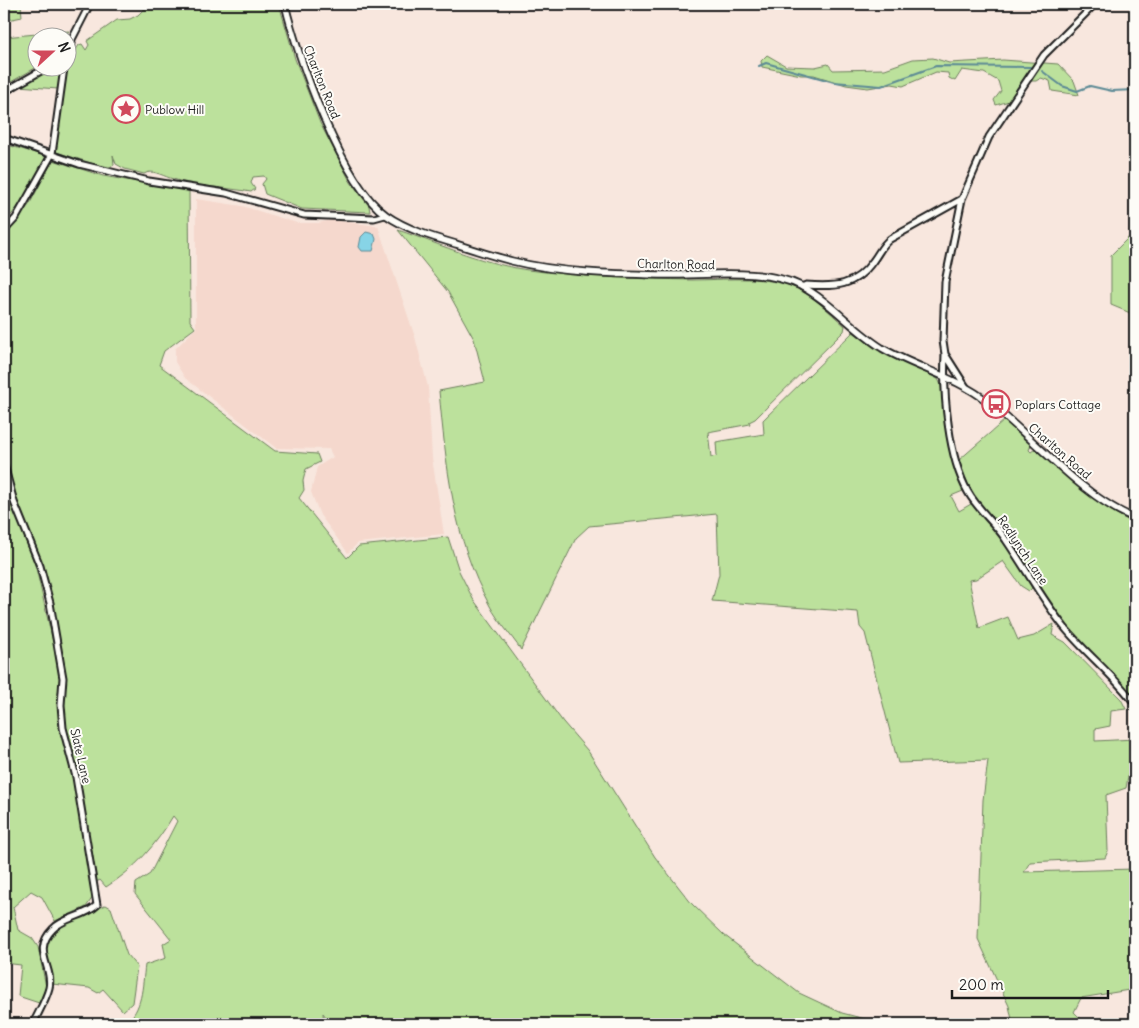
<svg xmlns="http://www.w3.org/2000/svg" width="1139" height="1028" viewBox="0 0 1139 1028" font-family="Delius,sans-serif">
  <rect width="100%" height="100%" fill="#f8e7de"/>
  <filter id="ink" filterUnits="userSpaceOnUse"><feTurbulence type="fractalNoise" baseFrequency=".02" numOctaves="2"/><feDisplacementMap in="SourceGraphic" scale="10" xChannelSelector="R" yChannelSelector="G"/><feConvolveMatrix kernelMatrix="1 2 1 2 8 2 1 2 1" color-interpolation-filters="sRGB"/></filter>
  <g filter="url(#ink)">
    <path fill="#f5d8cd" d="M 196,199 L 242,206 L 297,223 L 318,223 L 331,220 L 378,226 L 415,337 L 428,387 L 432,458 L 444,534 L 358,543 L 348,553 L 320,515 L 311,492 L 317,467 L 333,457 L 329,449 L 276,448 L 185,378 L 175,362 L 175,349 L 196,328 Z"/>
    <path fill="#bce19c" stroke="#6c7e5c" d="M 4,4 L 21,4 L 22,17 L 8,20 L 9,33 L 4,33 Z
      M 161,4 L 279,4 L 295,59 L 320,123 L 350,181 L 369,206 L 370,212 L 302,209 L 265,194 L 262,184 L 266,179 L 264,176 L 253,177 L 251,183 L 255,189 L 251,192 C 225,187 195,187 170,178 C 161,175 152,169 144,174 L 125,169 L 116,164 L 113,155 L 114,165 L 107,168 L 56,152 L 55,148 C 60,114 59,74 79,45 L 82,44 L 86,50 L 89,45 L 87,41 L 117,20 L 130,19 L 138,15 L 143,10 Z
      M 69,31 L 65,37 L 38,38 L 37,67 L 4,86 L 4,37 Z
      M 767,55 L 786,66 L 815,67 L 828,64 L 833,70 L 885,69 L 913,59 L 933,58 L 949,63 L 1003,60 L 1058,64 L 1074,81 L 1079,95 L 1052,91 L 1050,81 L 1041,78 L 1036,81 L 1026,81 L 1012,100 L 996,105 L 994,100 L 1001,91 L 998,81 L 984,73 L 962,70 L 955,81 L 949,78 L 948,73 L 936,72 L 903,86 L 892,84 L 868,88 L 846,85 L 814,75 L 801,75 L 762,67 L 761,61 Z
      M 50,68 L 62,68 L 58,89 L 18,86 Z
      M 4,144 L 46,156 L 28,194 L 4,224 Z
      M 53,160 L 103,176 L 189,191 L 190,321 L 195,328 L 164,351 L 159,365 L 275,451 L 317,454 L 320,462 L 306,469 L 303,481 L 304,490 L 299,498 L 347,558 L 359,546 L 448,537 L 459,571 L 473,599 L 563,722 L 588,751 L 655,857 L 692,904 L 724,935 L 799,993 L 842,1013 L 884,1024 L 331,1024 L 323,1013 L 324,1024 L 125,1024 C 143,1009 142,988 145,965 L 166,958 L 163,944 L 171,939 L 135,894 L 136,883 L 150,874 L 177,821 L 173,816 C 156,845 135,869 106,887 L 100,880 L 91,885 L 93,897 L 86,907 L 55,921 L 42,897 L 31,891 L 13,907 L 18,930 L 32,938 L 38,947 L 46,987 L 39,1003 L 18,996 L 21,965 L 4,963 L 4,478 L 36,568 L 53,642 L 59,640 L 53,602 L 42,565 L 16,501 L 4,456 L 4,235 L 29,205 Z
      M 398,230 C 442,245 488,266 536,271 C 587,277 640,279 692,280 C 723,280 760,275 790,286 C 811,293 828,311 845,326 L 844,331 L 755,419 L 749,422 L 750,424 L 708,432 L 711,457 L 717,456 L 716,442 L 764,434 L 763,420 L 853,332 L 879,350 L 938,379 L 941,385 L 953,461 L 963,491 L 951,496 L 959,511 L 971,504 L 970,500 L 972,501 L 1003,539 L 1032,588 L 1029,591 L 1021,586 L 1003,561 L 976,579 L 969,580 L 979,628 L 1008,617 L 1018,640 L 1034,636 L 1054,624 L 1052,635 L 1065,642 L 1121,699 L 1126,709 L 1111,711 L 1110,726 L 1095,729 L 1095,741 L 1135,739 L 1135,771 L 1129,771 L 1126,788 L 1106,795 L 1108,851 L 1105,858 L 1030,862 L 1024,872 L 1135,869 L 1135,989 L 1081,998 L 1074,1012 L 1082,1020 L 1097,1024 L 1013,1024 L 1009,1006 L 978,939 L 983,800 L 988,760 L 898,763 L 865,633 L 860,627 L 858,612 L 712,601 L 719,574 L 717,514 L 589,526 L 576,538 L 521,650 C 511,635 498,621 490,606 C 453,539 446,465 439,391 L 485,382 L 474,339 L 448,292 Z
      M 1129,237 L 1135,237 L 1135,315 L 1111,305 L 1111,255 Z
      M 1005,420 L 1031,445 L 1029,450 L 1031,452 L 1035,449 C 1067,476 1097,506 1135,524 L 1135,700 L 1065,625 L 1027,571 L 1008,538 L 971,492 L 959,460 Z
      M 106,905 L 111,908 L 127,955 L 137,967 L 132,1003 L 123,1011 L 103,989 L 98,993 L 89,988 L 52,984 C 51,973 45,961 45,949 C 47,923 87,914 106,905 Z"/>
    <path fill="#87d4e6" stroke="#5c8a95" d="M 366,232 L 374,234 L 376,239 L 373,251 L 362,251 L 359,247 L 361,237 Z"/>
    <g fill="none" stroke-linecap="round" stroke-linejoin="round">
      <path stroke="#5c8a95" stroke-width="2" d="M 759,66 L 766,63 L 834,82 L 881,86 L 936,66 L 1030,67
        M 1042,71 L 1062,86 L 1077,91 L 1090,86 L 1112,91 L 1135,90"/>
      <defs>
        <path id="minor" d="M 68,47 L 90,4
          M 68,57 L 72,43
          M 4,92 L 46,68
          M 4,138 L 79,164 L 149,181 L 226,193 L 304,215 L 374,218 L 385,215
          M 4,231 L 16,218 L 52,154 L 64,68
          M 802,287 L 806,285 C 835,287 855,287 873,261 C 879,253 882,245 890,239 L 962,199
          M 945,354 C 943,394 948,457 968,492 C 978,510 995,523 1006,540 C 1026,569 1043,601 1065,628 C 1087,655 1115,676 1135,704
          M 966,387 L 945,354 L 943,341 L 945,282 L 962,199 L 989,137 L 1044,55 L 1095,4
          M 4,465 L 14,502 L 40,566 L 50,603 L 63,678 L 61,705 L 63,728 L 76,777 L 97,905 C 85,917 64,917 53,929 C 31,951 54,967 49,988 C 46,1000 38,1013 33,1024"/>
        <path id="tertiary" d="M 285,4 C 297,56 342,184 386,215 C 406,229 432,237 456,244 C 474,250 493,256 512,261 C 560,273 614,274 662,275 C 704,276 763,267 801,286 C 831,302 853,330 882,348 C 916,368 957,377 988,402 C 1032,436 1084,499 1135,518"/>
      </defs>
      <use href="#minor" stroke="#1c1c1c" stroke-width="9"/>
      <use href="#tertiary" stroke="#1c1c1c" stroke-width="9"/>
      <use href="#minor" stroke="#fdfcf7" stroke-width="5"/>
      <use href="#tertiary" stroke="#fdfcf7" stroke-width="5.5"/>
    </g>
  </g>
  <defs>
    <symbol id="sight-ring" viewBox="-11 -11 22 22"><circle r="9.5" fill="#fdfcf7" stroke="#d1495b" stroke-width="1.5"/><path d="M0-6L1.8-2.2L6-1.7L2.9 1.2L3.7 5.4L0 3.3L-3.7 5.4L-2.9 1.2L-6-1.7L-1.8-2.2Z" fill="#d1495b"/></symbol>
    <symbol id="bus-ring" viewBox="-11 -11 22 22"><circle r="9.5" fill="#fdfcf7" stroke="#d1495b" stroke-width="1.5"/><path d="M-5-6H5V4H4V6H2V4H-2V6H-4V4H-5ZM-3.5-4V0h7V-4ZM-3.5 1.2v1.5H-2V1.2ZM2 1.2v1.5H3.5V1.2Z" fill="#d1495b"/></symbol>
  </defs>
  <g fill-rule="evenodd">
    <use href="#sight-ring" x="110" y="93" width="32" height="32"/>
    <use href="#bus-ring" x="980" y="388" width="32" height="32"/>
  </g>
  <g text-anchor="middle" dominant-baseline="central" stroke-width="4" stroke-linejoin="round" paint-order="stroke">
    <g font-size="12" fill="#1c1c1c" stroke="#fdfcf7">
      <text transform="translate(322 82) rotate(68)">Charlton Road</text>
      <text transform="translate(676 264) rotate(1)">Charlton Road</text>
      <text transform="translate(1060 451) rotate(41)">Charlton Road</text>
      <text transform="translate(1023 550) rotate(56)">Redlynch Lane</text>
      <text transform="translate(81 756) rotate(77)">Slate Lane</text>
    </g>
    <g font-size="12" fill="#1c1c1c" stroke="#fdfcf7" text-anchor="start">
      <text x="145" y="109">Publow Hill</text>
      <text x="1015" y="404">Poplars Cottage</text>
    </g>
  </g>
  <rect width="1139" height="1028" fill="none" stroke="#fdfcf7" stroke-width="20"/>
  <rect x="10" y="10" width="1119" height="1008" fill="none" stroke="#1c1c1c" stroke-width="2" filter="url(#ink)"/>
  <g transform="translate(52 52) rotate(69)"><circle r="24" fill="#fdfcf7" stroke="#a3a29f"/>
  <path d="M0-4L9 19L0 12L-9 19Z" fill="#d1495b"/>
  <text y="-8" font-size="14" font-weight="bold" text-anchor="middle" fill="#1c1c1c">N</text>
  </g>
  <path d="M952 990v8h156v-8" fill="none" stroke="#1c1c1c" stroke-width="2.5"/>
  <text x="959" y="990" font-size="15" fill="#1c1c1c" stroke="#fdfcf7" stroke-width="4" paint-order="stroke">200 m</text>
</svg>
